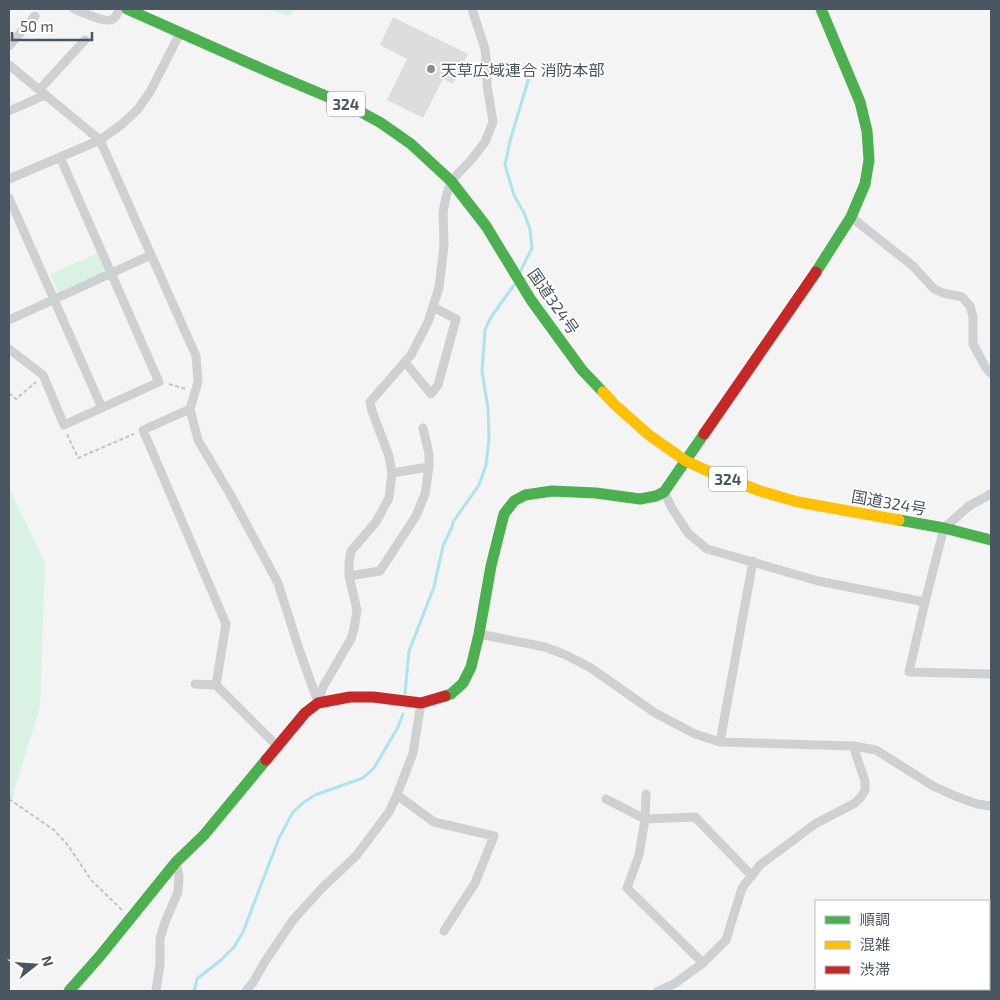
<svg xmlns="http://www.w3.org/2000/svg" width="1000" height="1000" viewBox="0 0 1000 1000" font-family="'Exo 2','Noto Sans JP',sans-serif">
  <rect width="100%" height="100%" fill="#f4f4f4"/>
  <path fill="#d9f2e3" d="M 266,9 L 295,9 L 289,16 Z
    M 98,253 L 106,271 L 58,292 L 50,274 Z
    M 9,487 L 45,563 L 40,707 L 9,809 Z"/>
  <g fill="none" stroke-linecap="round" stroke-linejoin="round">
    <path stroke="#aee2f0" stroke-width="3" d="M 520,272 L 532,248 L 530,229 L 524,213 L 514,195 L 505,165 L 510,141 L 530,74
      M 405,693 L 409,651 L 434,587 L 443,546 L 452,527 L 453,522 L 479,485 L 486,465 L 489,438 L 488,409 L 482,371 L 485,330 L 491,317 L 514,285
      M 194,991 L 197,979 L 222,959 L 234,947 L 243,932 L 279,838 L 293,812 L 303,803 L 315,795 L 363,778 L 374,768 L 398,727 L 403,714"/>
  </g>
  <path fill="#ddddde" d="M 393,17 L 468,54 L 453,84 L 443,79 L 423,118 L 387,100 L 407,59 L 380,45 Z"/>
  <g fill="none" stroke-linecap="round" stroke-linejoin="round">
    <path stroke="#bcc7c4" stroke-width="2" stroke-dasharray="4 2.5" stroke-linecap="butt" d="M 169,384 L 186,389
      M 9,393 L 16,399 L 36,382
      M 67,434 L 78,458 L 134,434
      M 9,799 L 54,830 L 67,844 L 92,881 L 122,910"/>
    <path stroke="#ced0d2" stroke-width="9" d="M 74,9 C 82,12 107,24 113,19 C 116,17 118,12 120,9
      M 9,46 L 35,16
      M 9,65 L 100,140 L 196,356 L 198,382 L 190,409 L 198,440 L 230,494 L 278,583 L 299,649 L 318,702
      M 39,90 L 85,40
      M 9,111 L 45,95
      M 9,179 L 100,140 L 121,125 L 138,109 L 150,92 L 180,33
      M 9,198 L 102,408
      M 851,217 L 913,266 L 934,289 L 943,293 L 962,297 L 970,306 L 973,317 L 973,344 L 986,368 L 991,373
      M 9,320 L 151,255
      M 9,349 L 43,375 L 64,425 L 159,382 L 60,157
      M 405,362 L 431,394 L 438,385 L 456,319 L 433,307
      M 190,409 L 143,430 L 226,624 L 216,685
      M 392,473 L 429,467
      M 664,492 L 673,510 L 688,533 L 707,549 L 818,581 L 925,602
      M 991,494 L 969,506 L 944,528 L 925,602 L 909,672 L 991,674
      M 349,576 L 380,571 L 416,516 L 425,494 L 429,467 L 429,454 L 423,428
      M 479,634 L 545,647 L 566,655 L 591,668 L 655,713 L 695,734 L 720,742 L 853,746 L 876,750 L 933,786 L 955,796 L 977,804 L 991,806
      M 195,684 L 216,685 L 277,746
      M 318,703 L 323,687 L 351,639 L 354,629 L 357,610 L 349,576 L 349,563 L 351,551 L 376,522 L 389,498 L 392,473 L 389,456 L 372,411 L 370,402 L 411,355 L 428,322 L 439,288 L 444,245 L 443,212 L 446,197 L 451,181 L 471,160 L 485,142 L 493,122 L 487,85 L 487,69 L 485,49 L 472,9
      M 720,742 L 753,561
      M 646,794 L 645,819 L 639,855 L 627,888 L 703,963
      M 397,795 L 434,822 L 494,836 L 475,883 L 444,931
      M 606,799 L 645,819 L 695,817 L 752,876
      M 156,991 L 160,964 L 160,939 L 165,922 L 178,892 L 179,877 L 176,862
      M 246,991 L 254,981 L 264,963 L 293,920 L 322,888 L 356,856 L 389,812 L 397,795 L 413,753 L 421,703
      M 658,991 L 674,984 L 703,963 L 726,940 L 742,888 L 760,865 L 815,824 L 855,803 L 861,797 L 865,790 L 865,781 L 853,746"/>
    <path stroke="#4caf50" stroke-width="11" d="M 127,9 L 276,75 L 352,107 L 381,123 L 411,144 L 451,181 L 486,226 L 531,300 L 582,370 L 603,392
      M 816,272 L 851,217 L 865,184 L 869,160 L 867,131 L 860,102 L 821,9
      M 899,520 L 944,528 L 991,540
      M 445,696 L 451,694 L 463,683 L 471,667 L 479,634 L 491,566 L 504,514 L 514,501 L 525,495 L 552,491 L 596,493 L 640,499 L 656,496 L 664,492 L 704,434
      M 69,991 L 100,956 L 176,862 L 204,835 L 266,760"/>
    <path stroke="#ffc107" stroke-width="11" d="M 603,392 L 614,404 L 649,435 L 686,461 L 710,472 L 760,491 L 798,502 L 899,520"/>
    <path stroke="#c62828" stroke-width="11" d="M 704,434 L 816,272
      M 266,760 L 305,713 L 318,703 L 350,697 L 373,697 L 421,703 L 445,696"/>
  </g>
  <circle fill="#868d94" stroke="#fff" stroke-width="2" cx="431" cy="69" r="5"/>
  <g text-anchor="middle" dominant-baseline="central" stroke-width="4" stroke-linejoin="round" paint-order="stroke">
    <g fill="#fff" stroke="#808990" stroke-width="1">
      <rect x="327" y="91.5" width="38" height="25" rx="4"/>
      <rect x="709" y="466.5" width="38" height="25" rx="4"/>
    </g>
    <g font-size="15" font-weight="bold" fill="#4a5661">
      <text x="346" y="104">324</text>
      <text x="728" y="479">324</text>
    </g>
    <g font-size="16" fill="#4a5661" stroke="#fff" text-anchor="start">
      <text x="441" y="69">天草広域連合 消防本部</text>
    </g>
    <g font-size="16" fill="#4a5661" stroke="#fff">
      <text transform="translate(554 301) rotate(55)">国道324号</text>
      <text transform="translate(889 502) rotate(10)">国道324号</text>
    </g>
  </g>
  <rect width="1000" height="1000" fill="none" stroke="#4a5661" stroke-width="20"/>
  <rect x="815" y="900" width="175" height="90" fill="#ffffff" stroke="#b7bbc0"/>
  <rect x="825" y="916" width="25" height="8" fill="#4caf50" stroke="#b7bbc0"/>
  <text x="860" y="925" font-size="15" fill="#4a5661">順調</text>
  <rect x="825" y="941" width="25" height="8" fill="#ffc107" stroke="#b7bbc0"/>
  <text x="860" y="950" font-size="15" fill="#4a5661">混雑</text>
  <rect x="825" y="966" width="25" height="8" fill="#c62828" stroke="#b7bbc0"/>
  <text x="860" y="975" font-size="15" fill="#4a5661">渋滞</text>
  <g transform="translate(35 965) rotate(73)" stroke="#ffffff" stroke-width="4" paint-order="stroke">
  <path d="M0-4L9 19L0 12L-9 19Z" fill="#4a5661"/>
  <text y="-8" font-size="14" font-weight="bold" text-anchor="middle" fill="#4a5661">N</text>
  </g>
  <path d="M12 32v8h80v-8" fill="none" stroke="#4a5661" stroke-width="2.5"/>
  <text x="20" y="32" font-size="15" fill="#4a5661" stroke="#ffffff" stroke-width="4" paint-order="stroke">50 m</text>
</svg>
